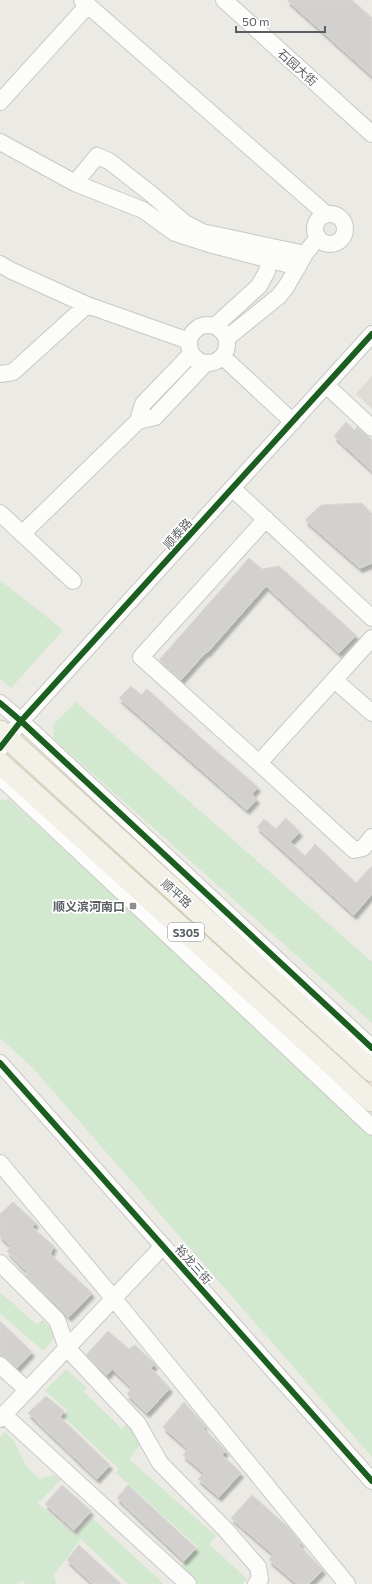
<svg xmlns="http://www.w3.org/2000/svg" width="372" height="1584" viewBox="0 0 372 1584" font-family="Commissioner,'Noto Sans SC',sans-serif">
  <defs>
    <filter id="shadow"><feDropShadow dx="2.5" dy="4.5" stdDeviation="1" flood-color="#0004"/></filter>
  </defs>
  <rect width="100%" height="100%" fill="#ebeae5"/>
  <path fill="#dedcd4" d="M 372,376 L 372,409 L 356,394 Z"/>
  <path fill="#d2e8cf" d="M 0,580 L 63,630 L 11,688 L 0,679 Z
    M 76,702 L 372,962 L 372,1023 L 54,739 L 53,725 Z
    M 9,799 L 372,1133 L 372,1457 L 32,1067 L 0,1038 L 0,800 Z
    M 0,1292 L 37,1325 L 42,1320 L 58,1334 L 43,1351 L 0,1313 Z
    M 66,1369 L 87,1388 L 84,1392 L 122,1429 L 126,1424 L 131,1427 L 140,1445 L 129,1459 L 216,1536 L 209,1544 L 247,1579 L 242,1584 L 195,1584 L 179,1569 L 198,1547 L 116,1473 L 118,1468 L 64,1417 L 67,1410 L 45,1391 Z
    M 5,1432 L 13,1440 L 27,1467 L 39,1479 L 54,1475 L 61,1480 L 38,1503 L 76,1536 L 92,1518 L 164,1584 L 128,1584 L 81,1539 L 54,1575 L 56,1584 L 26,1584 L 22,1580 L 18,1584 L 0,1584 L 0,1438 Z"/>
  <path fill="#d2d1cf" stroke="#dad8d4" filter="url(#shadow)" d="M 287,0 L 352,0 L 372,18 L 372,76 Z
    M 346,422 L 354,430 L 357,427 L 372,440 L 372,471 L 334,436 Z
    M 362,503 L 372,514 L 372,563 L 360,568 L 305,520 L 321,505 Z
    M 249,558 L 262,569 L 279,566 L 356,635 L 339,653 L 266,586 L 207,653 L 206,652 L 181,680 L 159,660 Z
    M 131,686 L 141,695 L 147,689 L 208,744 L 258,787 L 252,794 L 257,799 L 247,810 L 119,698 Z
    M 286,818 L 300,832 L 290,842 L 305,856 L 315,844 L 356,883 L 372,866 L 372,894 L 354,915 L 257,827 L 264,819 L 276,829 Z
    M 13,1202 L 36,1223 L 32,1227 L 54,1246 L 50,1254 L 92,1293 L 69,1317 L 26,1276 L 27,1272 L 7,1251 L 11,1246 L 0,1236 L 0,1214 Z
    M 0,1321 L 32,1352 L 17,1368 L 6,1358 L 0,1356 Z
    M 108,1331 L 129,1349 L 135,1345 L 155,1364 L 151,1368 L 170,1388 L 147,1413 L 127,1394 L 132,1388 L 112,1369 L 107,1375 L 86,1355 Z
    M 46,1396 L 64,1411 L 60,1417 L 110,1465 L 97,1479 L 28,1413 Z
    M 184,1402 L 205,1426 L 203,1428 L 226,1451 L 222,1455 L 241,1473 L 219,1497 L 198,1479 L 204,1473 L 183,1455 L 188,1449 L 163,1427 Z
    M 62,1485 L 91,1511 L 74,1530 L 45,1504 Z
    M 128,1485 L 196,1548 L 184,1561 L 117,1498 Z
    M 252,1495 L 288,1527 L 301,1543 L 299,1545 L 323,1570 L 309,1584 L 297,1584 L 269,1560 L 273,1554 L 231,1518 Z
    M 79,1545 L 121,1584 L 93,1584 L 67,1560 Z"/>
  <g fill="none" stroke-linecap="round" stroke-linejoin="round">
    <defs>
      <path id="minor" d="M 82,0 L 326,214
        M 224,0 L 372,134
        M 0,102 L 88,5
        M 0,142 L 75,183 L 143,210 L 175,233 L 209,244 L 298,267
        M 75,183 L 97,156 L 109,161 L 150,193 L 185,223 L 202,232 L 305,254
        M315 229a15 15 0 1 1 30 0a15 15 0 1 1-30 0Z
        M 0,264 L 10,270 L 87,305 L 189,341
        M189 344a19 19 0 1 1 38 0a19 19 0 1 1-38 0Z
        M 215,326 L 259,286 L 267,271 L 271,250
        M 227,338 L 279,296 L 286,287 L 305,254 L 318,237
        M 191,354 L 143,404 L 138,421 L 155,417 L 205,364
        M 223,357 L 293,422
        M 0,374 L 13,372 L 87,305
        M 326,385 L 372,428
        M 232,488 L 372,618
        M 0,513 L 73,581
        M 22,534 L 138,421
        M 372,638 L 259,763 L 354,850 L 363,848 L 372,837
        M 338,676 L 338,683 L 372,713
        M 0,703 L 21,721 L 372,1048
        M 0,748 L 21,721 L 372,334
        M 259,763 L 141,657 L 266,519
        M 0,777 L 372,1127
        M 0,1063 L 372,1481
        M 0,1163 L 114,1299 L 347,1584
        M 0,1263 L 57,1320 L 67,1348 L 138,1424 L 160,1463 L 225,1529 L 258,1567 L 260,1579 L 256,1584
        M 0,1365 L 27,1390
        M 4,1415 L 188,1584
        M 0,1419 L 163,1246"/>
      <path id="major" d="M 0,731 L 372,1071
        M 0,763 L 372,1101"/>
    </defs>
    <use href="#minor" stroke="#c8c8c7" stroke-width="18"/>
    <use href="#major" stroke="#d3cab2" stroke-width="23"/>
    <use href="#minor" stroke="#fcfcfb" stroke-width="16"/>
    <use href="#major" stroke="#f2f0e7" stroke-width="21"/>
    <defs>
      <path id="cycleway" d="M 0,703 L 21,721 L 372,1048
        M 0,748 L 21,721 L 372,334
        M 0,1063 L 372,1481"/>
    </defs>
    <use href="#cycleway" stroke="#fff" stroke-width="8"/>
    <use href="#cycleway" stroke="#1b5e20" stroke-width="6"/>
  </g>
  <rect fill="#8d8f90" stroke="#fff" stroke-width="1.5" x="129" y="902" width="8" height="8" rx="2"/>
  <g text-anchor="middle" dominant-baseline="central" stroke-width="3.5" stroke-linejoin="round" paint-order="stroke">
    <rect fill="#fff" stroke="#8c8e92" stroke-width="1" x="168" y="923" width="36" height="18" rx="3"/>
    <g font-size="11" font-weight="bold" fill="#5a5e63">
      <text x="186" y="932">S305</text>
    </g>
    <g font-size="12" fill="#5a5e63" stroke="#fff">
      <text transform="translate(298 67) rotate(42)">石园大街</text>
      <text transform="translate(177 533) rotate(-48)">顺泰路</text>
      <text transform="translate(177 893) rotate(42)">顺平路</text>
      <text transform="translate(194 1264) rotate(48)">裕龙三街</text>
    </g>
    <g font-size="12" font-weight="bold" fill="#5a5e63" stroke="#fff" text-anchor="end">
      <text x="125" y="906">顺义滨河南口</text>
    </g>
  </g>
  <path d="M236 26v6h89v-6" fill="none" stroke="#5a5e63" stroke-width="2"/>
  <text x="242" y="26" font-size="12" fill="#5a5e63" stroke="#ffffff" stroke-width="3" paint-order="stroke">50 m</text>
</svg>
